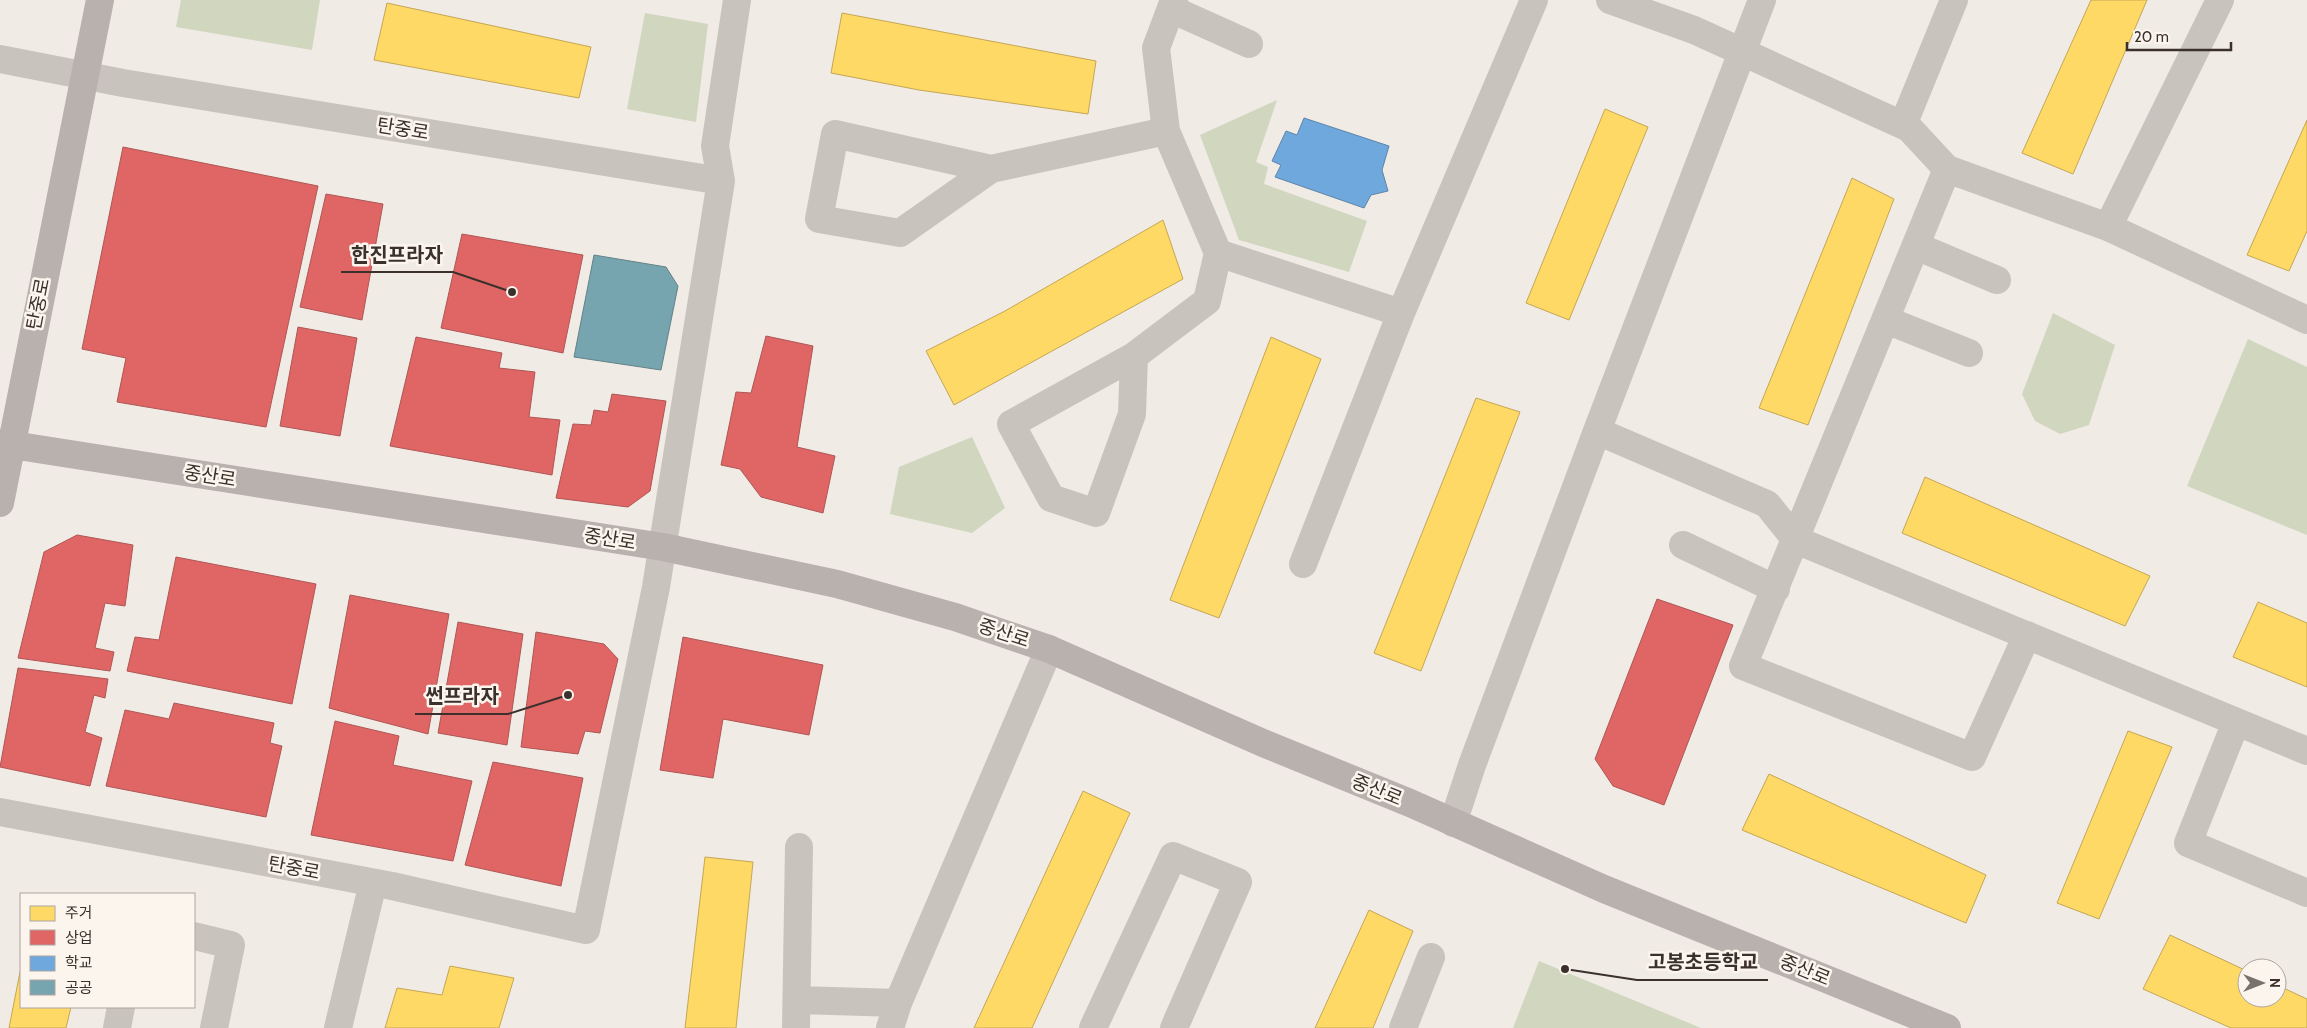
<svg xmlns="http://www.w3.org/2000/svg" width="2307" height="1028" viewBox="0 0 2307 1028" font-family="Cabin,'Noto Sans KR',sans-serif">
  <rect width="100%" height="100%" fill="#f0ebe5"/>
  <path fill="#d1d6bf" d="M 181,0 L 320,0 L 312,50 L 176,27 Z
    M 645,13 L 708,24 L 696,122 L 627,109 Z
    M 1277,100 L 1256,162 L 1268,167 L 1264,184 L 1367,221 L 1349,272 L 1239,240 L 1200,135 Z
    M 2053,313 L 2115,345 L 2089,425 L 2060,434 L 2035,421 L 2022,394 Z
    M 2248,339 L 2307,367 L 2307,535 L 2187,486 Z
    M 972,437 L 1005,508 L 972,533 L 890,514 L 899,467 Z
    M 1539,961 L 1701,1028 L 1513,1028 Z"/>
  <path fill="#ffd966" stroke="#c4a654" d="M 2091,0 L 2147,0 L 2073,174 L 2022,153 Z
    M 387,3 L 591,47 L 579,98 L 374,60 Z
    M 842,13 L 1096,61 L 1088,114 L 919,90 L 831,73 Z
    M 1605,109 L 1648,127 L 1569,320 L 1526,303 Z
    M 2307,120 L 2307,231 L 2289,271 L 2247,255 Z
    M 1852,178 L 1894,199 L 1808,425 L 1759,408 Z
    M 1163,220 L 1183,279 L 954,405 L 926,351 L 1005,311 Z
    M 1271,337 L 1321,359 L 1219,618 L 1170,600 Z
    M 1476,398 L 1520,412 L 1421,671 L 1374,653 Z
    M 1925,477 L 2150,576 L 2125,626 L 1902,533 Z
    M 2258,602 L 2307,623 L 2307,687 L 2233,657 Z
    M 2128,731 L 2172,747 L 2099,919 L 2057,903 Z
    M 1769,774 L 1986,875 L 1966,923 L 1742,830 Z
    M 1083,791 L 1130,813 L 1032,1028 L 974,1028 Z
    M 705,857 L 753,862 L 736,1028 L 685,1028 Z
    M 1369,910 L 1413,931 L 1373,1028 L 1315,1028 Z
    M 2170,935 L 2247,971 L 2247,998 L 2277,998 L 2277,985 L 2307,999 L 2307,1028 L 2231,1028 L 2143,989 Z
    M 450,966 L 514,978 L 499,1028 L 385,1028 L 397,988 L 442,995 Z
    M 21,967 L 21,1007 L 71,1007 L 66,1028 L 9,1028 Z"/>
  <path fill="#e06666" stroke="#ae5654" d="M 123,147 L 318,186 L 266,427 L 117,402 L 126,358 L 82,349 Z
    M 326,194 L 383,204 L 362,320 L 300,307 Z
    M 462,234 L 583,255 L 563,353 L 441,328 Z
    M 298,327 L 357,338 L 340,436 L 280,426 Z
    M 766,336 L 813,346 L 797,447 L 835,456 L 823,513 L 761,497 L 740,469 L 721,465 L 736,392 L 751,393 Z
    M 416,337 L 502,353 L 499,368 L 535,372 L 529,417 L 560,420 L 552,475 L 390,446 Z
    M 612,394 L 666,401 L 650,491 L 628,507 L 556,498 L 573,424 L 591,425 L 594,410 L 608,412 Z
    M 77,535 L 133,545 L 125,606 L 105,603 L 95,648 L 114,652 L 110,671 L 18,658 L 44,552 Z
    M 176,557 L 316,584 L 292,704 L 127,671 L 135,637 L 159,640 Z
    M 350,595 L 449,614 L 428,734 L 329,708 Z
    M 1657,599 L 1733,625 L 1664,805 L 1613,786 L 1595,759 Z
    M 458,622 L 523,634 L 507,745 L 438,733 Z
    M 536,632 L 604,644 L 618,659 L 600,733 L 585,731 L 578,754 L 521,747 Z
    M 683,637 L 823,665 L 809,735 L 723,719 L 713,778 L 660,770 Z
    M 18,668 L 108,679 L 105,698 L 94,695 L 85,732 L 102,738 L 90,786 L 0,767 Z
    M 174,703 L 274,723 L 270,743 L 282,746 L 266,817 L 106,786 L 125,710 L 169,719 Z
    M 335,721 L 399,736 L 393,765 L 472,781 L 453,861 L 311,835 Z
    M 493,762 L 583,778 L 561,886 L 465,865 Z"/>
  <path fill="#6fa8dc" stroke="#5f84a7" d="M 1304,118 L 1389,146 L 1382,170 L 1388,191 L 1371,195 L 1364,208 L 1275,177 L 1281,165 L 1272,161 L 1286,131 L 1297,135 Z"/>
  <path fill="#76a5af" stroke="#648287" d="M 594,255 L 666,267 L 678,286 L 661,370 L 574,357 Z"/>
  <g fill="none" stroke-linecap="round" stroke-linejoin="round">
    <path stroke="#c9c3be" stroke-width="28" d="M 1174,0 L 1156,48 L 1166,131 L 1218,253 L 1401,313
      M 1610,0 L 1694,30 L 1909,128 L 1947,169 L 2108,227 L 2307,320
      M 1171,9 L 1249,44
      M 0,59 L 123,83 L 721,181
      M 1903,125 L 1954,0
      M 991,169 L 835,134 L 819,219 L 900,233 L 991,169 L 1166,131
      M 1947,169 L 1743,666 L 1972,757 L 2027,635
      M 2108,227 L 2220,0
      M 1916,246 L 1997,280
      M 1886,320 L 1969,353
      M 1134,356 L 1132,414 L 1096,513 L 1051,498 L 1011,424 L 1134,356 L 1207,301 L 1218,253
      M 1597,431 L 1767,504 L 1796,540 L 2307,751
      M 1683,545 L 1776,589
      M 1303,564 L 1401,313 L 1534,0
      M 2236,722 L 2188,843 L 2307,893
      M 0,812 L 392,886 L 586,930 L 656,587 L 721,181 L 715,146 L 737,0
      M 1453,823 L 1472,765 L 1597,431 L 1762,0
      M 194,936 L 231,945 L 214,1028
      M 798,1000 L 898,1003
      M 117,1028 L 121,1007
      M 338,1028 L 373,883
      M 796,1028 L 799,847
      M 890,1028 L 898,1003 L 1049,649
      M 1093,1028 L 1173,856 L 1238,882 L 1174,1028
      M 1403,1028 L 1431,957"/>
    <path stroke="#b8b1ad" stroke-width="28" d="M 0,443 L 663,547 L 837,584 L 955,617 L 1049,649 L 1263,743 L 1410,803 L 1604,889 L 1947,1028
      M 0,503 L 100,0"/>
  </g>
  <g text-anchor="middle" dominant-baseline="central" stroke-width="5" stroke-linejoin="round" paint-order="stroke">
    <g font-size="19" fill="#3b302b" stroke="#fbf5ee">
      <text transform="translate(403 129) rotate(9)">탄중로</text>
      <text transform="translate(38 304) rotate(-79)">탄중로</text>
      <text transform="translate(210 476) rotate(9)">중산로</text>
      <text transform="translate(610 539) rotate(9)">중산로</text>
      <text transform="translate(1004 633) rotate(18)">중산로</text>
      <text transform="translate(1377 790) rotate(22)">중산로</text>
      <text transform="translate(294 868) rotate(11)">탄중로</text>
      <text transform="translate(1805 970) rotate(22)">중산로</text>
    </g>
  </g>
  <path fill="none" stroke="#3b302b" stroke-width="2" d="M512 292L453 272H341M568 695L508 714H415M1565 969L1637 980H1768"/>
  <g fill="#3b302b" stroke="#fbf5ee" stroke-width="2">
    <circle cx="512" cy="292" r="5"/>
    <circle cx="568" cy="695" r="5"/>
    <circle cx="1565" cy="969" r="5"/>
  </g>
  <g font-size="20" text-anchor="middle" font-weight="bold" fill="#3b302b" stroke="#fbf5ee" stroke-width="5" stroke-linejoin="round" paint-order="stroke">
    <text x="397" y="262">한진프라자</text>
    <text x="462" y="703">썬프라자</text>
    <text x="1703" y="969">고봉초등학교</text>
  </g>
  <rect x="20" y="893" width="175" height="115" fill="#fbf5ee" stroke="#aea6a0"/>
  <rect x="30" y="906" width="25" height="15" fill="#ffd966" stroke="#aea6a0"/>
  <text x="65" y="918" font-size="15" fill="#3b302b">주거</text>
  <rect x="30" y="930" width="25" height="15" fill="#e06666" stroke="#aea6a0"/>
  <text x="65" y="943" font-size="15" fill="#3b302b">상업</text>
  <rect x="30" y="956" width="25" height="15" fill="#6fa8dc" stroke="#aea6a0"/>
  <text x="65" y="968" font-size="15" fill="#3b302b">학교</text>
  <rect x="30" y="980" width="25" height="15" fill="#76a5af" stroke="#aea6a0"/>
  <text x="65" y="993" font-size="15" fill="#3b302b">공공</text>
  <g transform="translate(2262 983) rotate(90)"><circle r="24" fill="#fbf5ee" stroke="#aea6a0"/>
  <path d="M0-4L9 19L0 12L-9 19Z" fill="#7a716c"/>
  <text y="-8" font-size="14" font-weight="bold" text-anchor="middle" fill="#3b302b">N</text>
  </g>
  <path d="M2127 42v8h104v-8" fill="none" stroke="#3b302b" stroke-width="2.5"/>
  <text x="2134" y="42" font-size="15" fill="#3b302b" stroke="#fbf5ee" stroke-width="4" paint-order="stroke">20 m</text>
</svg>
